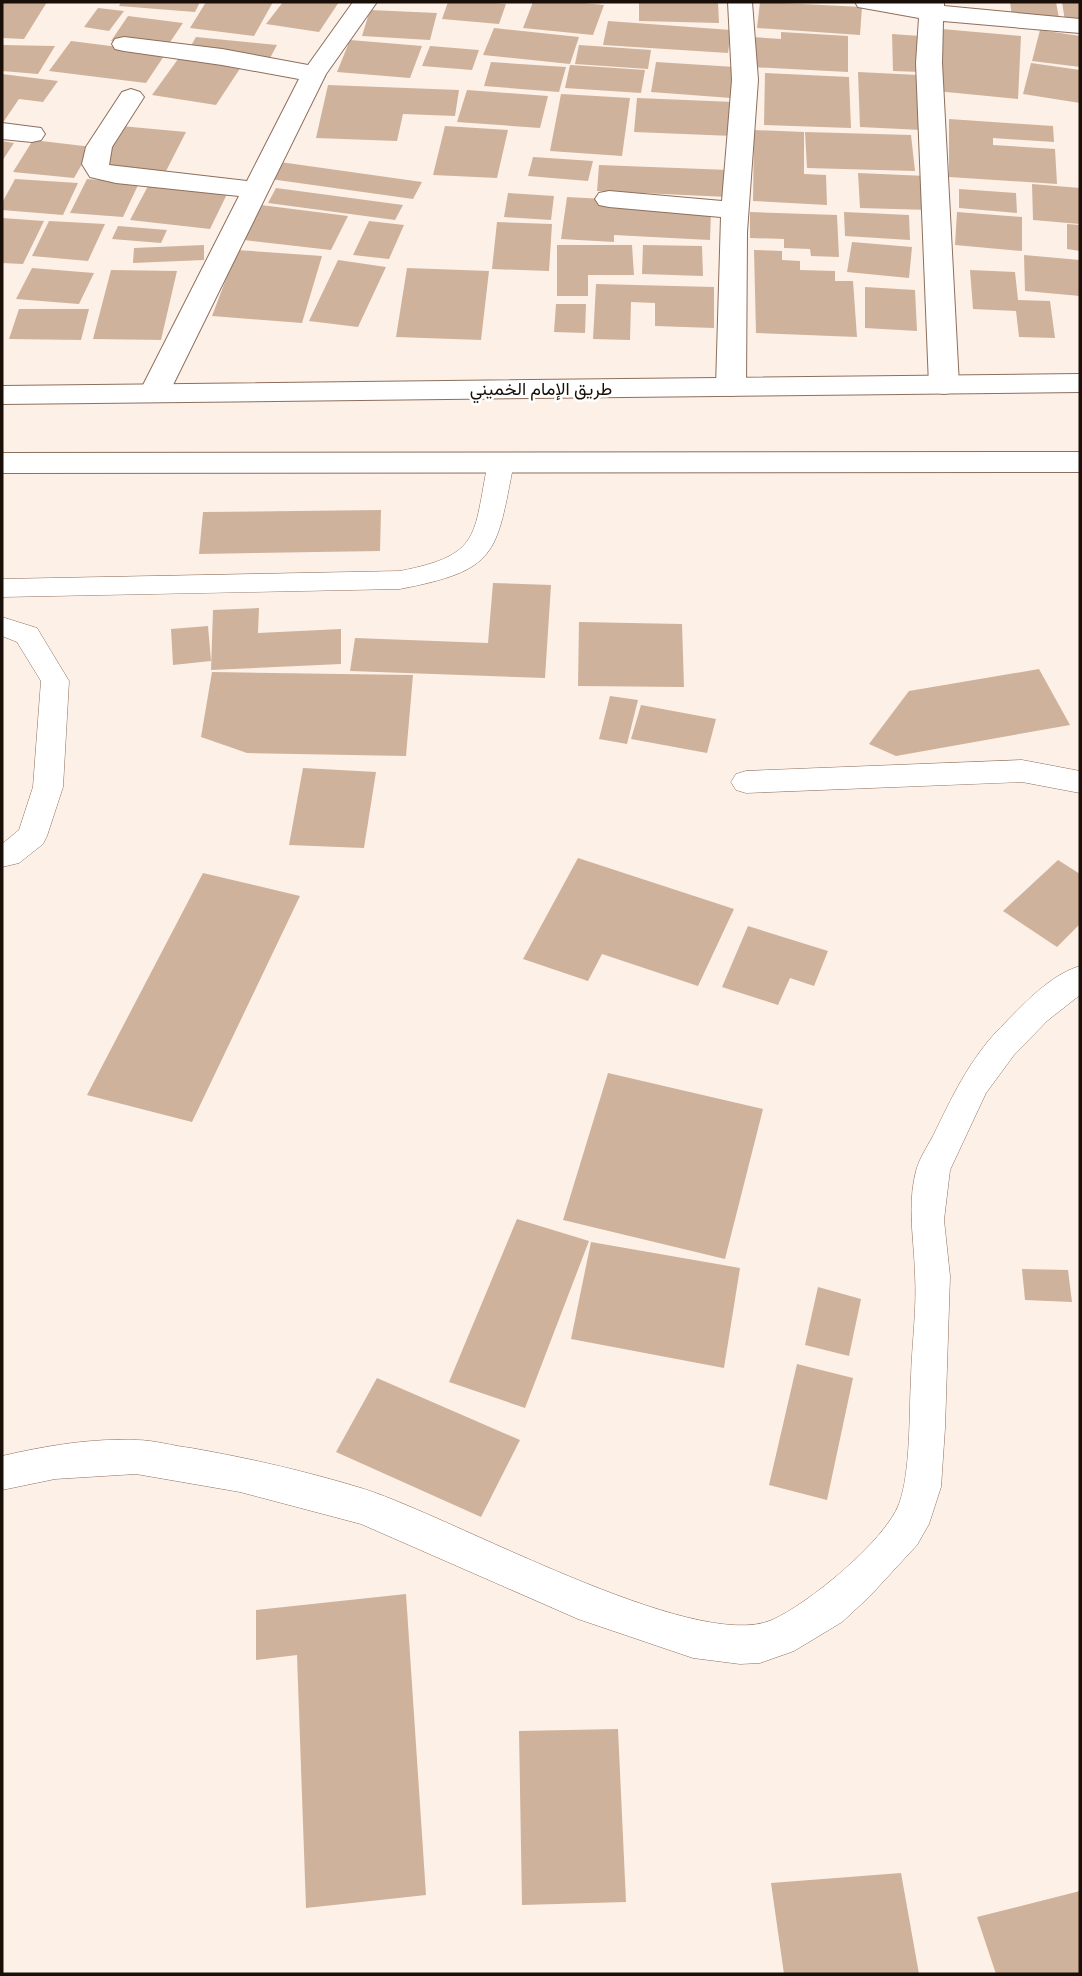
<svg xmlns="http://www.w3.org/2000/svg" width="1082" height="1976" viewBox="0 0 1082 1976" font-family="'IBM Plex Sans',Vazirmatn,sans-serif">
  <rect width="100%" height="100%" fill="#fdf0e7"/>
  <path fill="#cfb29b" d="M 2,2 L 47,2 L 24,39 L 2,38 Z
    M 121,2 L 200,2 L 195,12 L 119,6 Z
    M 206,2 L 273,2 L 254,36 L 190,28 Z
    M 283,2 L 339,2 L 319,32 L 266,24 Z
    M 448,2 L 483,2 L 506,4 L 499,24 L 442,19 Z
    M 533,2 L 573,2 L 604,5 L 593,35 L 523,28 Z
    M 639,2 L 718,2 L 719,23 L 639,21 Z
    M 760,2 L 862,7 L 860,35 L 757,28 Z
    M 1010,2 L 1056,2 L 1059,18 L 1012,16 Z
    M 1062,2 L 1080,2 L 1080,22 L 1065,21 Z
    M 98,8 L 124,11 L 109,31 L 84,27 Z
    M 370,10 L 437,13 L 430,40 L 362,36 Z
    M 128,16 L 183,23 L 166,48 L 111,41 Z
    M 608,21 L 731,30 L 728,53 L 603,45 Z
    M 494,28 L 579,37 L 570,64 L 483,55 Z
    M 942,29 L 1021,36 L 1018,99 L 936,91 Z
    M 1040,30 L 1080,36 L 1080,67 L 1032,61 Z
    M 781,32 L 848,36 L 848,72 L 750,67 L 752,37 L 781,39 Z
    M 892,34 L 920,36 L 921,72 L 893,71 Z
    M 196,37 L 277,45 L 270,58 L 189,49 Z
    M 350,40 L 422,46 L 410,78 L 337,72 Z
    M 71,41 L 166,53 L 146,83 L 49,71 Z
    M 2,45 L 55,46 L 38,74 L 2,71 Z
    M 579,45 L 651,50 L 648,69 L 575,64 Z
    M 430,46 L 479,50 L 472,70 L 422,66 Z
    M 181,55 L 243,64 L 216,105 L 152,95 Z
    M 491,62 L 566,67 L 559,92 L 484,86 Z
    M 656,62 L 735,67 L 731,98 L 651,92 Z
    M 1031,63 L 1080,70 L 1080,103 L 1023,94 Z
    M 570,65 L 645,70 L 641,93 L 565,88 Z
    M 858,72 L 918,75 L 922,130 L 860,127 Z
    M 765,73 L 849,77 L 851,128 L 764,125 Z
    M 2,74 L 58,81 L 43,102 L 19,99 L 2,124 Z
    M 328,85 L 459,90 L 455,116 L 403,114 L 397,141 L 316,138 Z
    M 467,90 L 548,96 L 540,128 L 457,122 Z
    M 561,94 L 630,98 L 622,156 L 550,151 Z
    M 637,98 L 734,102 L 733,136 L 634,132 Z
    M 949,119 L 1053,126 L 1054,142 L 993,138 L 993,145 L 1055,149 L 1057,184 L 949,177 Z
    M 121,126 L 186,132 L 166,171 L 101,165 Z
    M 445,126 L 508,130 L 497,178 L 433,175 Z
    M 754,130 L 804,132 L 804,174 L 826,175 L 827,205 L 753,201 Z
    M 805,132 L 911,135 L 915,171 L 807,168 Z
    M 33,140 L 92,147 L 74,178 L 13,172 Z
    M 2,141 L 14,143 L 2,161 Z
    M 533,157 L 593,161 L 588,181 L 528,176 Z
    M 280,162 L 422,182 L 413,199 L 270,179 Z
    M 599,165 L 729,170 L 728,197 L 597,191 Z
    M 858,173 L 926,176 L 930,210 L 860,208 Z
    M 15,179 L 78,183 L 63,215 L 2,210 L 2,203 Z
    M 87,179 L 139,183 L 123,217 L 70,213 Z
    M 1032,184 L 1080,188 L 1080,224 L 1033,220 Z
    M 148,186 L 227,194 L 210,229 L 130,220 Z
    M 276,188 L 403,205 L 395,220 L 268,203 Z
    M 959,189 L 1016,193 L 1017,213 L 959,208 Z
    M 508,193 L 554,196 L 551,220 L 504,217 Z
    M 567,197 L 604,199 L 604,207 L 711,212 L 710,240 L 614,235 L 614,242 L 561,239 Z
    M 261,205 L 348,216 L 331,250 L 244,240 Z
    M 750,212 L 837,215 L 839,257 L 811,256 L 810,249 L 784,248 L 784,239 L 750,238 Z
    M 844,212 L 909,215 L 910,240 L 845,236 Z
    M 957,212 L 1022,217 L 1022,251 L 955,245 Z
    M 2,218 L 44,221 L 23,264 L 2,263 Z
    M 49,221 L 105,224 L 88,261 L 32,256 Z
    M 369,221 L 404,225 L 389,259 L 353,255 Z
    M 497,222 L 552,224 L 549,271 L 492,269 Z
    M 1067,224 L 1080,225 L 1080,251 L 1067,249 Z
    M 118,226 L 167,230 L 161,243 L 112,239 Z
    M 852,242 L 912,247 L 909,278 L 847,272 Z
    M 204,245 L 204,260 L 133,263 L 134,248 Z
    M 557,245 L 632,245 L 634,275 L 588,275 L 588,296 L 557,296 Z
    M 643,245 L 702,246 L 703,276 L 642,274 Z
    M 237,250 L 322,256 L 302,323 L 212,316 Z
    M 754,250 L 782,251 L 782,260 L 800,261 L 800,270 L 835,271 L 835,281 L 853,281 L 857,337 L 756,333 Z
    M 1024,255 L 1080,260 L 1080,296 L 1025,291 Z
    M 338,260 L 386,267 L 358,327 L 309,321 Z
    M 32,268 L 94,273 L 79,304 L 16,299 Z
    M 407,268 L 489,271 L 481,340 L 396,337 Z
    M 111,270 L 177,271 L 161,340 L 93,339 Z
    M 970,270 L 1015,272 L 1018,300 L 1050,301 L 1055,338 L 1019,337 L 1016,311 L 973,309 Z
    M 596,284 L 714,287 L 714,328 L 655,326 L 655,303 L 631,302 L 630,340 L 593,339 Z
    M 865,287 L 915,290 L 917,331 L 865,328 Z
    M 556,304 L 586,304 L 585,333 L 554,332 Z
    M 19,309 L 89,309 L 81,340 L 9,339 Z
    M 381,510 L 380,551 L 199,554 L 203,512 Z
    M 493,583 L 551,585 L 545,678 L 350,671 L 355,638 L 488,643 Z
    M 259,608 L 258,633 L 341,629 L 341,664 L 211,670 L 213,610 Z
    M 579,622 L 682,624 L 684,687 L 578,686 Z
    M 208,626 L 211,661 L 173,665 L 171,629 Z
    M 1039,669 L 1070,725 L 896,756 L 869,744 L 909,691 Z
    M 212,672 L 413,675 L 406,756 L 247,753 L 201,737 Z
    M 610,696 L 638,700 L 627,744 L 599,739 Z
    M 641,705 L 716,719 L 707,753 L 631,739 Z
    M 303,768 L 376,772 L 364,848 L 289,845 Z
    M 578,858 L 734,909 L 698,986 L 602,954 L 588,981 L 523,959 Z
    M 1058,860 L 1080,874 L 1080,924 L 1057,947 L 1003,911 Z
    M 203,873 L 300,896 L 192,1122 L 87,1095 Z
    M 748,926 L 828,951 L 814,986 L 790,978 L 778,1005 L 722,987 Z
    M 608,1073 L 763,1109 L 725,1259 L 563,1220 Z
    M 517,1219 L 589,1241 L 525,1408 L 449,1382 Z
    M 591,1242 L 740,1268 L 724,1368 L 571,1339 Z
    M 1022,1269 L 1068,1270 L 1072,1302 L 1025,1300 Z
    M 818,1287 L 861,1299 L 849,1356 L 805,1345 Z
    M 797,1364 L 853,1378 L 827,1500 L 769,1485 Z
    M 377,1378 L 520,1440 L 481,1517 L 336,1452 Z
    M 406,1594 L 426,1895 L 306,1908 L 297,1655 L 256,1660 L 256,1610 Z
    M 618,1729 L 626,1902 L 522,1905 L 519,1731 Z
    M 901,1873 L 919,1974 L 784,1974 L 771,1883 Z
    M 1080,1891 L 1080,1974 L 996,1974 L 977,1917 Z"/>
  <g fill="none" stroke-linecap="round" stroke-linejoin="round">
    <defs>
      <path id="service" d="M 501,454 L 510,456 L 514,462 C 496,555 498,570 400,589 L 2,597 L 2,579 L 400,571 C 482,555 473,536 488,462 L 492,456 Z
        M 2,617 L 37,628 L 69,681 L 63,787 L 47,836 L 43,844 L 19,863 L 2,867 L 2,844 L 19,830 L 33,787 L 41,681 L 17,642 L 2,636 Z
        M 1022,760 L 1080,771 L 1080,793 L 1022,782 L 746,793 L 736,790 L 731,782 L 736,774 L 746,771 Z
        M 1080,966 L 1080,995 L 1047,1021 L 1014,1055 L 986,1093 L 950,1170 L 944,1220 L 950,1276 L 945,1428 L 941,1487 L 929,1524 L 917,1545 L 869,1597 L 842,1622 L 794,1651 L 760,1663 L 740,1664 L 693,1658 L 578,1619 L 361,1524 L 240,1492 L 136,1474 L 55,1479 L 2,1490 L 2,1456 C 45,1446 91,1438 136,1440 C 154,1440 173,1446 191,1448 C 248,1458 305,1471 361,1488 C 447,1514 694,1654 772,1620 C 808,1604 885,1541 899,1504 C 911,1471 909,1413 911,1377 C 912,1343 917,1308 915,1274 C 914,1239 907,1206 916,1171 C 919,1159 927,1147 933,1136 C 952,1097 969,1060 1000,1028 C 1022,1006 1049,975 1080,966 Z"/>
      <path id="minor" d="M 353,2 L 377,2 L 326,74 L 170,391 L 166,398 L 155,400 L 144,398 L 140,391 L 239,196 L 116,183 L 90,177 L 82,164 L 86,147 L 122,92 L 131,89 L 140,92 L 144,97 L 112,147 L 109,165 L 247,181 L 299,79 L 222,65 L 124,51 L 115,49 L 112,44 L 115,39 L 124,37 L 222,49 L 308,65 Z
        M 728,2 L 752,2 L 758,80 L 747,232 L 746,387 L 742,394 L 731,396 L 720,394 L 716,387 L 721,217 L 609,207 L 599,205 L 595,199 L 599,193 L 609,191 L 722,201 L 732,80 Z
        M 855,2 L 944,2 L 944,6 L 1080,19 L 1080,33 L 943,21 L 942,63 L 959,385 L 955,392 L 944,394 L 933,392 L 929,385 L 916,63 L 919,18 L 858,7 Z
        M 2,123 L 41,128 L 45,134 L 41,140 L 32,142 L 2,139 Z"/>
      <path id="trunk" d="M 1080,374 L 1080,392 L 2,404 L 2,386 Z
        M 1080,452 L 1080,472 L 2,473 L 2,453 Z"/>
    </defs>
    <use href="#service" stroke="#8d6f5d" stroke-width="1"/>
    <use href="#minor" stroke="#8d6f5d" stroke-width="2"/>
    <use href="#trunk" stroke="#8d6f5d" stroke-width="2"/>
    <use href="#service" fill="#fff" fill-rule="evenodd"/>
    <use href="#minor" fill="#fff" fill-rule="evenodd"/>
    <use href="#trunk" fill="#fff" fill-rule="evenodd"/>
  </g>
  <g text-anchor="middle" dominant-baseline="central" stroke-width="5" stroke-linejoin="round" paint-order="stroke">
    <g font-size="18" fill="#1a0f08" stroke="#fff">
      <text x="541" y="388">طريق الإمام الخميني</text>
    </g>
  </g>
  <rect width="1082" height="1976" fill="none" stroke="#1a0f08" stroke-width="7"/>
</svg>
